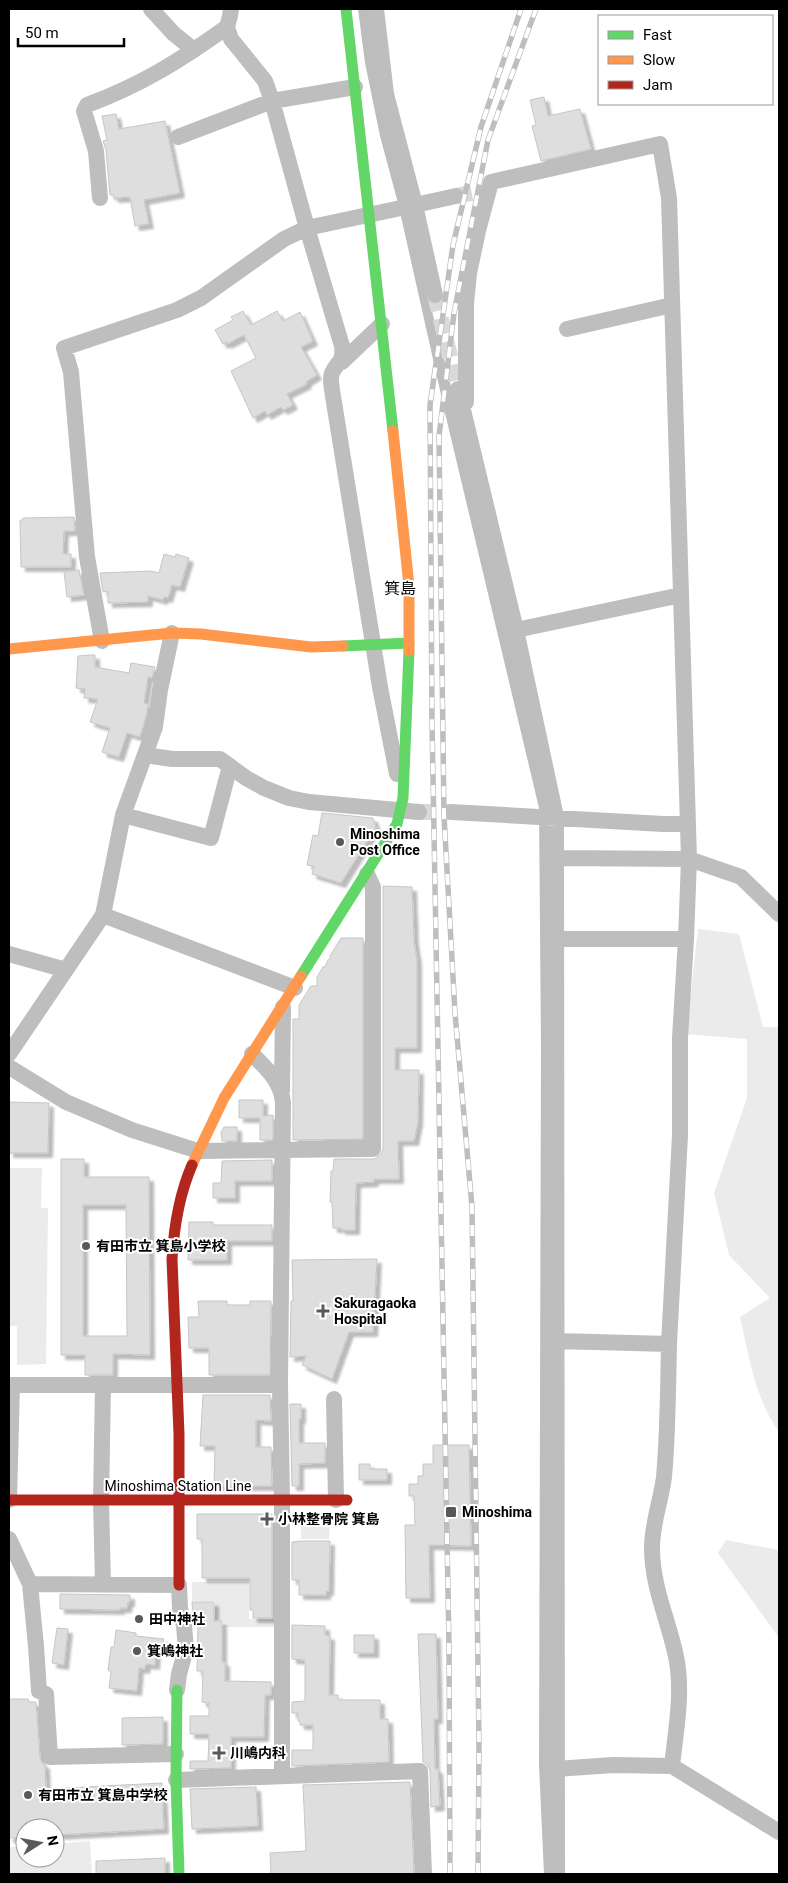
<svg xmlns="http://www.w3.org/2000/svg" width="788" height="1883" viewBox="0 0 788 1883" font-family="Roboto,'Noto Sans JP',sans-serif">
  <defs>
    <filter id="shadow"><feDropShadow dx="4.5" dy="4.5" stdDeviation="1" flood-color="#0004"/></filter>
  </defs>
  <rect width="100%" height="100%" fill="#fff"/>
  <path fill="#ebebeb" d="M 698,929 L 739,934 L 763,1027 L 779,1027 L 779,1432 C 755,1398 749,1357 740,1317 L 770,1298 L 729,1255 L 714,1193 L 747,1098 L 747,1039 L 686,1034 Z
    M 9,1168 L 42,1168 L 41,1208 L 48,1208 L 46,1364 L 17,1365 L 17,1326 L 9,1326 Z
    M 301,1512 L 330,1512 L 329,1539 L 301,1539 Z
    M 726,1540 L 779,1550 L 779,1638 L 718,1553 Z
    M 192,1582 L 249,1582 L 249,1619 L 274,1619 L 274,1627 L 223,1627 L 223,1621 L 215,1620 L 215,1601 L 192,1601 Z
    M 90,1841 L 92,1874 L 9,1874 L 9,1847 L 25,1846 L 25,1858 L 55,1858 L 55,1844 Z"/>
  <path fill="#bdbdbd" d="M 358,9 L 370,9 L 406,191 L 431,307 L 461,426 L 548,798 L 552,953 L 552,1874 L 544,1874 L 539,1765 L 541,1047 L 539,808 L 446,417 L 398,203 L 380,136 L 365,63 Z"/>
  <path fill="#dedede" stroke="#c6c6c6" fill-rule="evenodd" filter="url(#shadow)" d="M 544,97 L 548,116 L 580,109 L 591,149 L 541,161 L 532,126 L 536,125 L 530,100 Z
    M 116,114 L 119,129 L 165,121 L 180,193 L 144,200 L 149,224 L 135,226 L 130,197 L 114,198 L 114,195 L 110,195 L 106,150 L 103,141 L 107,140 L 102,116 Z
    M 243,311 L 251,325 L 277,311 L 283,321 L 300,312 L 313,341 L 301,347 L 317,375 L 306,382 L 307,384 L 287,394 L 293,405 L 283,410 L 281,407 L 267,415 L 265,411 L 253,418 L 231,371 L 256,358 L 244,335 L 227,344 L 226,342 L 223,344 L 215,330 L 233,320 L 231,317 Z
    M 74,517 L 75,531 L 64,531 L 63,554 L 71,554 L 71,567 L 21,567 L 20,520 L 23,520 L 23,518 Z
    M 164,554 L 175,557 L 176,554 L 189,558 L 180,587 L 172,585 L 168,598 L 164,597 L 163,600 L 148,596 L 148,602 L 108,603 L 108,591 L 103,592 L 100,573 L 151,571 L 159,573 Z
    M 79,570 L 84,595 L 67,597 L 64,572 Z
    M 89,655 L 95,655 L 95,667 L 129,673 L 131,663 L 155,667 L 152,678 L 148,677 L 144,703 L 148,704 L 147,713 L 140,737 L 127,733 L 119,757 L 102,752 L 110,728 L 90,722 L 98,699 L 84,698 L 85,689 L 76,688 L 78,656 Z
    M 322,813 L 373,818 L 376,827 L 341,883 L 312,874 L 314,866 L 307,865 L 313,835 L 318,836 Z
    M 383,886 L 412,887 L 414,941 L 417,960 L 417,1048 L 395,1048 L 395,1070 L 419,1070 L 418,1122 L 414,1141 L 398,1141 L 399,1179 L 374,1179 L 374,1182 L 356,1183 L 355,1230 L 341,1230 L 342,1228 L 333,1228 L 332,1202 L 330,1202 L 331,1171 L 333,1171 L 334,1159 L 374,1159 L 381,1154 L 383,1149 Z
    M 341,938 L 363,938 L 363,1139 L 293,1140 L 293,1019 L 299,1019 L 299,1005 L 311,986 L 317,986 L 317,977 L 323,967 L 325,967 L 328,960 L 330,959 L 330,956 Z
    M 239,1100 L 263,1100 L 263,1116 L 273,1115 L 273,1140 L 260,1140 L 260,1118 L 239,1118 Z
    M 9,1102 L 49,1103 L 48,1153 L 9,1153 Z
    M 224,1127 L 237,1127 L 237,1141 L 222,1141 L 221,1132 Z
    M 61,1159 L 84,1159 L 84,1177 L 149,1177 L 150,1355 L 113,1354 L 113,1375 L 85,1375 L 85,1355 L 61,1355 ZM 83,1205 L 126,1205 L 127,1336 L 83,1336 Z
    M 272,1160 L 272,1181 L 235,1181 L 235,1198 L 213,1198 L 213,1183 L 221,1183 L 222,1161 Z
    M 189,1222 L 213,1222 L 213,1225 L 272,1225 L 272,1241 L 227,1241 L 227,1260 L 188,1260 Z
    M 377,1259 L 373,1332 L 349,1332 L 332,1379 L 302,1365 L 306,1356 L 290,1357 L 291,1301 L 293,1301 L 292,1260 Z
    M 198,1301 L 227,1301 L 227,1305 L 250,1305 L 250,1301 L 271,1301 L 270,1375 L 209,1375 L 209,1348 L 189,1348 L 188,1317 L 199,1317 Z
    M 203,1395 L 270,1395 L 271,1421 L 256,1420 L 256,1447 L 271,1447 L 272,1486 L 214,1486 L 215,1446 L 200,1446 Z
    M 290,1404 L 301,1404 L 301,1419 L 299,1419 L 299,1443 L 325,1443 L 325,1463 L 299,1464 L 299,1486 L 292,1486 Z
    M 433,1445 L 469,1445 L 471,1546 L 429,1545 L 430,1598 L 406,1598 L 405,1525 L 415,1525 L 414,1496 L 409,1496 L 409,1484 L 418,1484 L 418,1476 L 423,1476 L 423,1464 L 433,1464 Z
    M 359,1464 L 370,1464 L 370,1469 L 387,1469 L 387,1480 L 359,1480 Z
    M 197,1514 L 272,1514 L 272,1618 L 253,1618 L 253,1610 L 250,1610 L 250,1578 L 202,1578 L 202,1539 L 197,1539 Z
    M 301,1541 L 330,1541 L 329,1591 L 326,1591 L 326,1595 L 299,1595 L 299,1580 L 292,1580 L 292,1542 Z
    M 60,1594 L 130,1595 L 130,1602 L 128,1602 L 127,1608 L 120,1608 L 120,1610 L 60,1609 Z
    M 192,1602 L 214,1602 L 214,1621 L 222,1621 L 222,1662 L 225,1662 L 225,1681 L 271,1682 L 271,1695 L 265,1695 L 264,1737 L 231,1737 L 231,1768 L 190,1769 L 190,1761 L 208,1761 L 209,1734 L 190,1734 L 190,1716 L 209,1716 L 209,1703 L 202,1702 L 203,1671 L 197,1671 L 198,1620 L 193,1620 Z
    M 292,1625 L 325,1626 L 325,1635 L 330,1636 L 329,1695 L 338,1695 L 338,1700 L 380,1700 L 380,1719 L 388,1719 L 389,1762 L 292,1766 L 292,1750 L 313,1750 L 313,1725 L 300,1725 L 300,1721 L 298,1721 L 298,1713 L 292,1713 L 292,1702 L 305,1701 L 305,1660 L 292,1659 Z
    M 57,1628 L 68,1629 L 64,1665 L 52,1663 Z
    M 116,1630 L 136,1633 L 136,1636 L 164,1639 L 162,1650 L 156,1650 L 155,1665 L 146,1664 L 145,1669 L 139,1668 L 137,1691 L 109,1688 L 111,1672 L 108,1670 L 111,1647 L 114,1647 Z
    M 418,1634 L 436,1634 L 438,1719 L 434,1719 L 435,1769 L 438,1769 L 440,1806 L 431,1807 L 430,1770 L 428,1765 L 423,1762 Z
    M 354,1635 L 374,1635 L 374,1653 L 354,1653 Z
    M 9,1699 L 28,1699 L 29,1702 L 36,1702 L 40,1758 L 42,1763 L 45,1765 L 46,1789 L 162,1783 L 164,1829 L 55,1835 L 55,1828 L 25,1828 L 25,1837 L 9,1838 Z
    M 163,1717 L 163,1744 L 122,1745 L 122,1718 Z
    M 410,1782 L 414,1874 L 271,1874 L 270,1853 L 306,1851 L 303,1785 Z
    M 256,1787 L 258,1826 L 192,1829 L 190,1789 Z
    M 165,1858 L 165,1874 L 96,1874 L 96,1861 Z"/>
  <g fill="none" stroke-linecap="round" stroke-linejoin="round">
    <path stroke="#d9d9d9" stroke-width="16" stroke-dasharray="16 8" stroke-linecap="butt" d="M 456,196 L 481,191
      M 435,295 L 458,389
      M 419,812 L 451,812"/>
    <path stroke="#bebebe" stroke-width="16" d="M 151,9 L 174,34 L 194,50
      M 231,9 L 230,16 L 227,27 L 231,39 L 265,81 L 272,101 L 307,228 L 342,346 C 344,363 338,360 332,373 C 330,378 331,384 332,390 L 380,687 L 397,774
      M 376,9 L 386,94 L 415,205 L 456,196
      M 178,137 L 272,101 L 355,87
      M 100,198 L 96,151 L 84,111 L 87,105 C 141,85 181,60 227,27
      M 567,329 L 672,305
      M 342,362 L 382,324
      M 458,389 L 516,630 L 556,817 L 557,1874
      M 466,402 L 466,304 L 469,273 L 478,231 L 491,182 L 660,144 L 669,198 L 689,859 L 741,877 L 779,914
      M 516,630 L 681,595
      M 172,633 L 160,690 L 155,727 L 123,815 L 103,915 L 295,988
      M 102,641 L 87,557 L 71,372 L 64,348 L 177,310 L 201,298 L 284,239 L 307,228 L 415,205 L 435,295
      M 145,755 L 172,759 L 220,759 L 246,778 L 264,788 L 289,798 L 309,802 L 419,812
      M 451,812 L 663,824 L 688,824
      M 123,815 L 211,838 L 230,766
      M 556,858 L 689,859 L 686,939
      M 555,939 L 686,939 L 680,1038 L 680,1135 L 669,1344
      M 9,954 L 66,970
      M 9,1054 L 103,915
      M 252,1054 C 267,1069 281,1081 283,1103 L 280,1385 L 282,1500 L 282,1776
      M 9,1067 L 66,1102 L 132,1130 L 198,1151 L 373,1149 L 373,887 L 367,874
      M 282,1091 L 283,1007
      M 555,1341 L 669,1344 C 668,1388 668,1433 664,1477 C 661,1501 652,1523 652,1548 C 652,1585 667,1617 675,1652 C 684,1688 676,1729 672,1766
      M 9,1385 L 280,1385
      M 334,1399 L 336,1500
      M 9,1500 L 12,1385
      M 9,1539 L 30,1584 L 179,1585 L 180,1608 L 184,1626 L 186,1649 L 179,1674 L 177,1690
      M 30,1584 L 36,1646 L 39,1691 L 46,1694 L 50,1757 L 176,1754
      M 103,1584 L 101,1501 L 103,1385
      M 556,1769 L 613,1765 L 672,1766 L 779,1832
      M 176,1780 L 420,1771 L 424,1874"/>
    <path stroke="#63d668" stroke-width="11" d="M 346,9 L 393,431
      M 343,646 L 409,643
      M 301,976 L 397,824 L 403,798 L 409,651
      M 177,1690 L 176,1780 L 179,1874"/>
    <path stroke="#ff974d" stroke-width="11" d="M 393,431 L 409,586 L 409,651
      M 9,649 L 172,633 L 201,634 L 311,647 L 343,646
      M 192,1165 L 224,1098 L 301,976"/>
    <path stroke="#b3261e" stroke-width="11" d="M 9,1500 L 347,1500
      M 179,1585 L 179,1434 L 172,1259 C 174,1226 179,1195 192,1165"/>
    <defs>
      <path id="rail" d="M 450,1874 L 449,1646 L 432,723 L 430,405 L 453,245 L 481,127 L 521,9
        M 478,1874 L 479,1747 L 472,1207 L 455,1013 L 444,816 L 439,436 L 454,313 L 488,140 L 536,9"/>
    </defs>
    <use href="#rail" stroke="#bebebe" stroke-width="5.5"/>
    <use href="#rail" stroke="#fff" stroke-width="4" stroke-dasharray="11" stroke-linecap="butt"/>
  </g>
  <g fill="#595959" stroke="#fff" stroke-width="2">
    <circle cx="340" cy="842" r="5"/>
    <circle cx="86" cy="1246" r="5"/>
    <path d="M320.5 1303.5h5v5h5v5h-5v5h-5v-5h-5v-5h5z"/>
    <rect x="445" y="1506" width="12" height="12" rx="2.5"/>
    <path d="M264.5 1511.5h5v5h5v5h-5v5h-5v-5h-5v-5h5z"/>
    <circle cx="139" cy="1619" r="5"/>
    <circle cx="137" cy="1651" r="5"/>
    <path d="M216.5 1745.5h5v5h5v5h-5v5h-5v-5h-5v-5h5z"/>
    <circle cx="28" cy="1795" r="5"/>
  </g>
  <g text-anchor="middle" dominant-baseline="central" stroke-width="4" stroke-linejoin="round" paint-order="stroke">
    <g font-size="14" font-weight="bold" fill="#000" stroke="#fff" text-anchor="start">
      <text x="350" y="834">Minoshima<tspan x="350" dy="16">Post Office</tspan></text>
      <text x="96" y="1246">有田市立 箕島小学校</text>
      <text x="334" y="1303">Sakuragaoka<tspan x="334" dy="16">Hospital</tspan></text>
      <text x="462" y="1512">Minoshima</text>
      <text x="278" y="1519">小林整骨院 箕島</text>
      <text x="149" y="1619">田中神社</text>
      <text x="147" y="1651">箕嶋神社</text>
      <text x="230" y="1753">川嶋内科</text>
      <text x="38" y="1795">有田市立 箕島中学校</text>
    </g>
    <g font-size="14" fill="#000" stroke="#fff">
      <text x="178" y="1486">Minoshima Station Line</text>
    </g>
    <g font-size="16" fill="#000" stroke="#fff">
      <text x="400" y="588">箕島</text>
    </g>
  </g>
  <rect width="788" height="1883" fill="none" stroke="#000000" stroke-width="20"/>
  <rect x="598" y="15" width="175" height="90" fill="#ffffff" stroke="#999999"/>
  <rect x="608" y="31" width="25" height="8" fill="#63d668" stroke="#999999"/>
  <text x="643" y="40" font-size="15" fill="#000000">Fast</text>
  <rect x="608" y="56" width="25" height="8" fill="#ff974d" stroke="#999999"/>
  <text x="643" y="65" font-size="15" fill="#000000">Slow</text>
  <rect x="608" y="81" width="25" height="8" fill="#b3261e" stroke="#999999"/>
  <text x="643" y="90" font-size="15" fill="#000000">Jam</text>
  <g transform="translate(40 1843) rotate(79)"><circle r="24" fill="#ffffff" stroke="#999999"/>
  <path d="M0-4L9 19L0 12L-9 19Z" fill="#595959"/>
  <text y="-8" font-size="14" font-weight="bold" text-anchor="middle" fill="#000000">N</text>
  </g>
  <path d="M18 38v8h106v-8" fill="none" stroke="#000000" stroke-width="2.5"/>
  <text x="25" y="38" font-size="15" fill="#000000" stroke="#ffffff" stroke-width="4" paint-order="stroke">50 m</text>
</svg>
